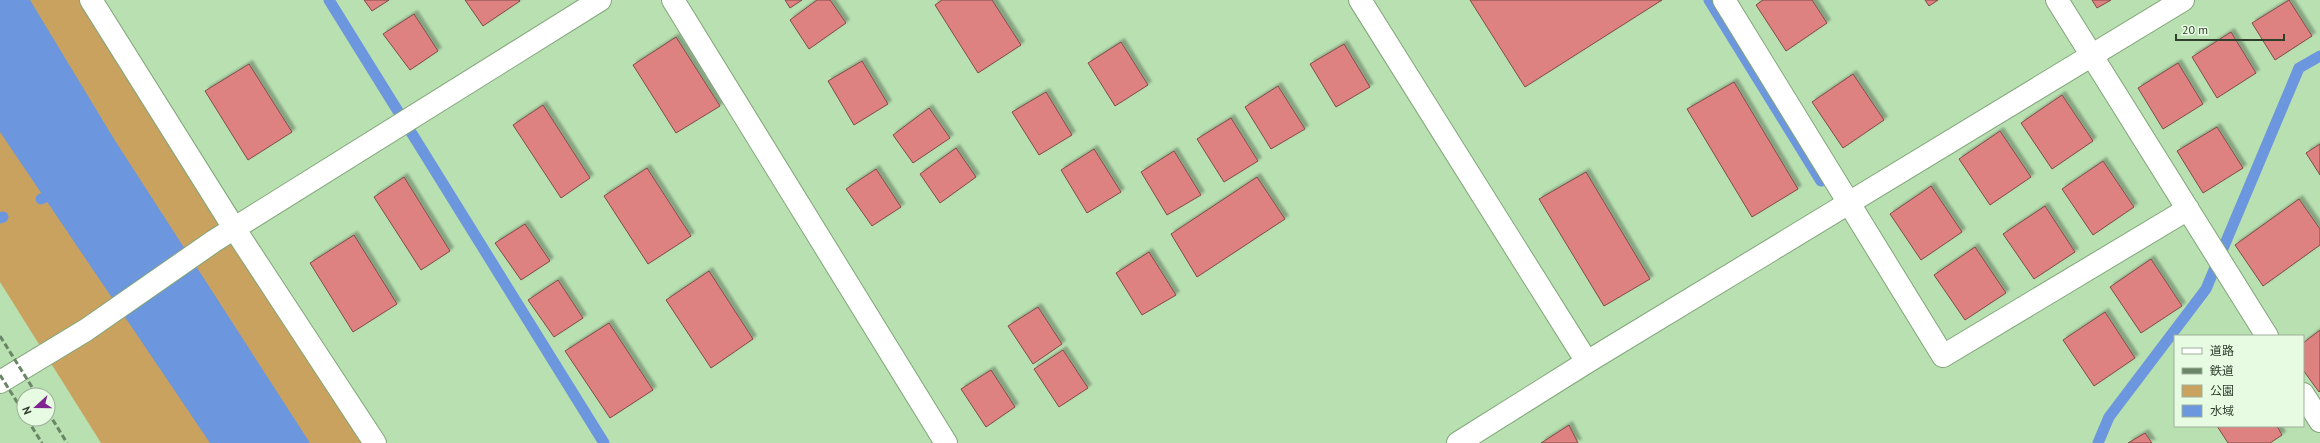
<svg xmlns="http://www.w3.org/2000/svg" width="2320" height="443" viewBox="0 0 2320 443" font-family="'PT Sans','Noto Sans JP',sans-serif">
  <defs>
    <filter id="shadow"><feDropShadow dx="3.5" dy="-3.5" stdDeviation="1" flood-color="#0004"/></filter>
  </defs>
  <rect width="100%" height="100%" fill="#b8e0b1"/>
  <path fill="#c9a25f" d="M 0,0 L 93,0 L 375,443 L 101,443 L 0,282 Z"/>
  <path fill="#6c96dd" d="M 0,0 L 30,0 L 114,139 L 310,443 L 210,443 L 0,132 Z"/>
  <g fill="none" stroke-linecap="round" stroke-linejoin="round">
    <path stroke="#6c96dd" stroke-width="11" d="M 329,0 L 604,443
      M 1709,0 L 1821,181
      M 41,199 L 48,196 L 59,199
      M 0,218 L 3,217
      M 2098,443 L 2109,417 L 2206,289 L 2299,68 L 2320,56"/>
  </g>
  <path fill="#de8181" stroke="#824b4a" filter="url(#shadow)" d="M 364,0 L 389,0 L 372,11 Z
    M 465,0 L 519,0 L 520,1 L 483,26 Z
    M 785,0 L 802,0 L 790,8 Z
    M 817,0 L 830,0 L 846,23 L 809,49 L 790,20 Z
    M 942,0 L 992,0 L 1021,45 L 978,73 L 935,5 Z
    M 1470,0 L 1662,0 L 1525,87 Z
    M 1763,0 L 1812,0 L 1827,23 L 1786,51 L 1756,5 Z
    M 1925,0 L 1938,0 L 1929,6 Z
    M 2092,0 L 2111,0 L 2097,8 Z
    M 2289,0 L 2312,36 L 2275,60 L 2252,23 Z
    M 414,14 L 438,51 L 410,70 L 383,34 Z
    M 2231,32 L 2256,73 L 2217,98 L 2192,57 Z
    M 676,37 L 720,106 L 676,133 L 633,65 Z
    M 1121,42 L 1148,85 L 1115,106 L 1088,63 Z
    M 1344,44 L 1370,87 L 1336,107 L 1310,64 Z
    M 862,61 L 888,104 L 854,125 L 828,81 Z
    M 2178,63 L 2203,104 L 2163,129 L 2138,88 Z
    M 249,64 L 292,132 L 248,160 L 205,91 Z
    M 1853,74 L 1884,120 L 1843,148 L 1812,102 Z
    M 1734,82 L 1798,189 L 1752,217 L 1687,109 Z
    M 1278,86 L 1305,129 L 1271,149 L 1245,107 Z
    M 1046,92 L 1072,135 L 1039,155 L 1012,112 Z
    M 2062,95 L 2093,141 L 2052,169 L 2021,123 Z
    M 543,105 L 590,178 L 561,198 L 513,125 Z
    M 929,108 L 950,138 L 913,163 L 893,135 Z
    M 1231,118 L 1258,161 L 1224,182 L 1197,139 Z
    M 2217,127 L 2243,168 L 2203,193 L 2177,151 Z
    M 2000,131 L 2031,177 L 1990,205 L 1959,159 Z
    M 2320,144 L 2320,175 L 2306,153 Z
    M 956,148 L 976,177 L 940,203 L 920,174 Z
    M 1094,149 L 1121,192 L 1087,213 L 1061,170 Z
    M 1174,151 L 1201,195 L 1167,215 L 1141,172 Z
    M 2103,161 L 2134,207 L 2093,235 L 2062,189 Z
    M 647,168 L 691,236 L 648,264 L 604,196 Z
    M 876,169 L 901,207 L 872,226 L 846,189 Z
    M 1586,172 L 1650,279 L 1604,306 L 1539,199 Z
    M 404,177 L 450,251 L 421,270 L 374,197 Z
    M 1257,177 L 1285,219 L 1197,277 L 1171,234 Z
    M 1931,186 L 1962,232 L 1921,260 L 1890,214 Z
    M 2299,199 L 2320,229 L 2320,245 L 2263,286 L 2235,245 Z
    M 2045,206 L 2075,252 L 2034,279 L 2003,234 Z
    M 525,224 L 550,261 L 521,280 L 495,243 Z
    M 354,235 L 397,304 L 353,332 L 310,263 Z
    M 1975,247 L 2006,293 L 1965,320 L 1934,275 Z
    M 1149,252 L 1176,295 L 1142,315 L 1116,273 Z
    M 2151,259 L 2182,306 L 2141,333 L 2110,287 Z
    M 709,271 L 753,339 L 711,368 L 666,300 Z
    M 558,280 L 583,318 L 554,337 L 528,300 Z
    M 1038,307 L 1062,344 L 1033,364 L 1008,326 Z
    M 2105,312 L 2135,358 L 2094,386 L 2063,340 Z
    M 609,323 L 653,390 L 610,418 L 565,351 Z
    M 2320,330 L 2320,391 L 2319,392 L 2303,370 L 2303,343 Z
    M 1063,350 L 1088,388 L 1059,407 L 1034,369 Z
    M 991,370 L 1015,407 L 986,427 L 961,389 Z
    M 1569,425 L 1578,443 L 1541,443 Z
    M 2217,426 L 2277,426 L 2282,435 L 2270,443 L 2228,443 Z
    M 2145,433 L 2152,443 L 2128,443 Z"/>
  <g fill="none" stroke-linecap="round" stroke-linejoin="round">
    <defs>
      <path id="minor" d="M 91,0 L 234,228 L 375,443
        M 673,0 L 946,443
        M 1360,0 L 1587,362
        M 1724,0 L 1943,356 L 2188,209
        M 2057,0 L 2267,336
        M 0,382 L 86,330 L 214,241 L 600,0
        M 2303,394 L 2320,421
        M 1458,443 L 1587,362 L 2183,0"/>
    </defs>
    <use href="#minor" stroke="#81a679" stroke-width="24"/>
    <use href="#minor" stroke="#fff" stroke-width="22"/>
    <path stroke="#6b8666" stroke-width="3" stroke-dasharray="6 3" stroke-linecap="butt" d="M 0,336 L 37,395
      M 0,375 L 24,413
      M 48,412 L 67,443
      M 27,419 L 42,443"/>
  </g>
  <rect x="2174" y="335" width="130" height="92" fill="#e7fbe3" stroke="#9db09a"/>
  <rect x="2182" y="348" width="20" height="6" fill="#ffffff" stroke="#9db09a"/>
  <text x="2210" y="355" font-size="12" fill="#2f3f2c">道路</text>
  <rect x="2182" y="368" width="20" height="6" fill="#6b8666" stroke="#9db09a"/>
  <text x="2210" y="375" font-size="12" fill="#2f3f2c">鉄道</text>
  <rect x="2182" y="385" width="20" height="12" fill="#c9a25f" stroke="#9db09a"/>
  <text x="2210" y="395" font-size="12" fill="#2f3f2c">公園</text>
  <rect x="2182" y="405" width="20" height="12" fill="#6c96dd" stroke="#9db09a"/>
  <text x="2210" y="415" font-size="12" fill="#2f3f2c">水域</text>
  <g transform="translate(36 407) rotate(249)"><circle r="19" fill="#e7fbe3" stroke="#9db09a"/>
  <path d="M0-3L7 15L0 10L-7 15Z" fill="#7f2491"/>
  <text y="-6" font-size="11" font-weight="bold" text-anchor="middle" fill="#2f3f2c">N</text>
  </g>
  <path d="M2176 34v6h108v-6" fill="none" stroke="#2f3f2c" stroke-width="2"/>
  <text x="2182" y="34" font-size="12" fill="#2f3f2c" stroke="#e7fbe3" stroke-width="3" paint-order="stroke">20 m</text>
</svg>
